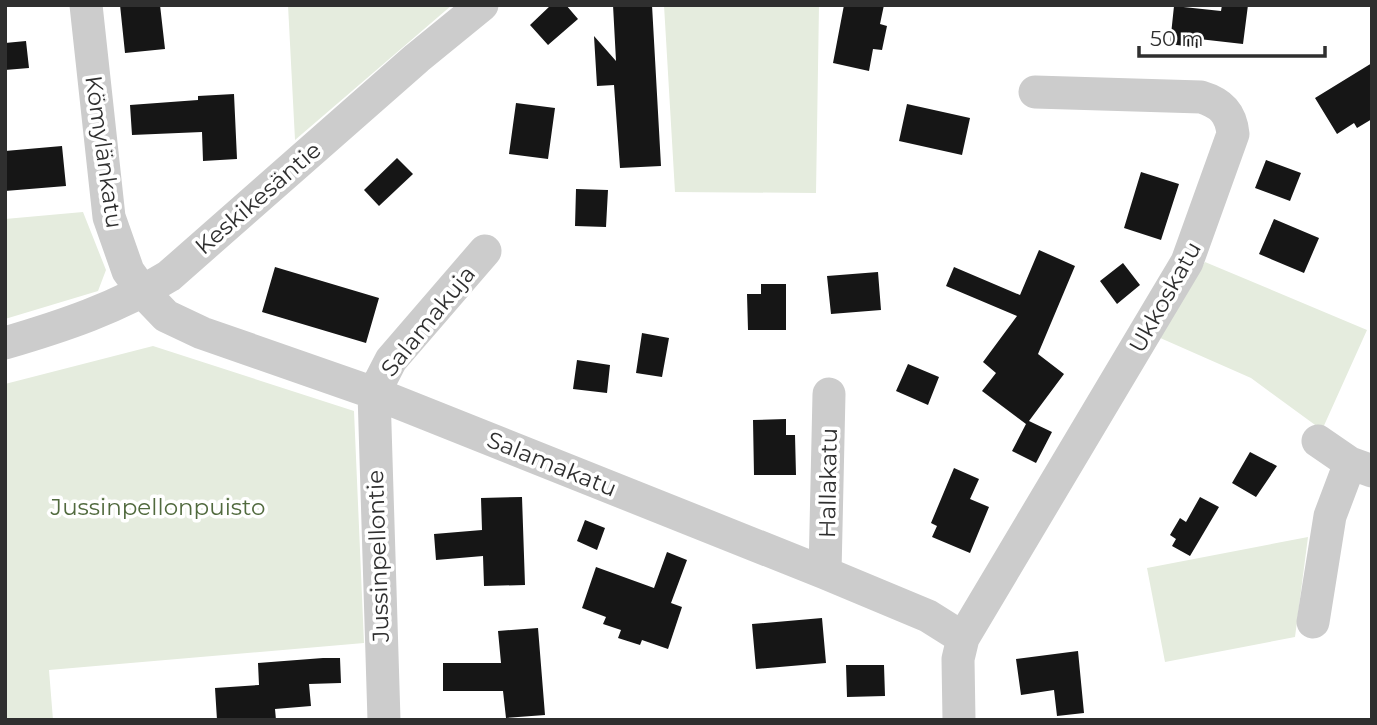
<svg xmlns="http://www.w3.org/2000/svg" width="1377" height="725" viewBox="0 0 1377 725" font-family="Montserrat,sans-serif">
  <rect width="100%" height="100%" fill="#fff"/>
  <path fill="#e5ecde" d="M 288,5 L 452,5 L 295,140 Z
    M 664,5 L 819,5 L 816,193 L 675,192 Z
    M 83,212 L 106,270 L 98,291 L 5,319 L 5,219 Z
    M 1205,262 L 1367,330 L 1322,430 L 1251,378 L 1158,337 Z
    M 153,346 L 354,411 L 364,643 L 49,670 L 53,720 L 5,720 L 5,384 Z
    M 1308,537 L 1295,637 L 1165,662 L 1147,568 Z"/>
  <path fill="#161616" d="M 120,5 L 160,5 L 165,49 L 125,53 Z
    M 551,5 L 566,5 L 578,19 L 548,45 L 530,25 Z
    M 613,5 L 652,5 L 661,166 L 620,168 L 614,85 L 597,86 L 594,36 L 616,61 Z
    M 844,5 L 884,5 L 880,24 L 887,26 L 882,50 L 873,49 L 869,71 L 833,63 Z
    M 1222,5 L 1248,5 L 1243,44 L 1199,39 L 1198,48 L 1170,44 L 1174,6 L 1221,11 Z
    M 26,41 L 29,68 L 5,70 L 5,43 Z
    M 1372,63 L 1372,119 L 1357,128 L 1354,123 L 1337,134 L 1315,98 Z
    M 234,94 L 237,159 L 203,161 L 202,132 L 132,135 L 130,105 L 198,100 L 198,96 Z
    M 516,103 L 555,108 L 548,159 L 509,154 Z
    M 907,104 L 970,118 L 962,155 L 899,141 Z
    M 62,146 L 66,186 L 5,191 L 5,151 Z
    M 397,158 L 413,174 L 379,206 L 364,190 Z
    M 1266,160 L 1301,173 L 1290,201 L 1255,188 Z
    M 1141,172 L 1179,184 L 1161,240 L 1124,228 Z
    M 576,189 L 608,190 L 606,227 L 575,226 Z
    M 1274,219 L 1319,238 L 1304,273 L 1259,254 Z
    M 1039,250 L 1075,266 L 1038,354 L 1064,374 L 1029,421 L 1052,432 L 1036,463 L 1012,451 L 1026,424 L 982,391 L 996,373 L 983,362 L 1017,316 L 946,286 L 954,267 L 1020,295 Z
    M 1123,263 L 1140,285 L 1117,304 L 1100,281 Z
    M 275,267 L 379,298 L 366,343 L 262,312 Z
    M 878,272 L 881,310 L 831,314 L 827,276 Z
    M 761,284 L 786,284 L 786,330 L 748,330 L 747,294 L 761,294 Z
    M 642,333 L 669,338 L 662,377 L 636,373 Z
    M 577,360 L 610,365 L 607,393 L 573,389 Z
    M 908,364 L 939,377 L 928,405 L 896,391 Z
    M 786,419 L 786,435 L 795,435 L 796,475 L 754,475 L 753,420 Z
    M 1250,452 L 1277,466 L 1256,497 L 1232,483 Z
    M 954,468 L 979,479 L 970,499 L 989,507 L 970,553 L 932,537 L 937,526 L 931,523 Z
    M 522,497 L 525,585 L 484,586 L 483,556 L 436,560 L 434,534 L 482,530 L 481,498 Z
    M 1200,497 L 1219,507 L 1190,556 L 1172,546 L 1176,539 L 1170,535 L 1180,518 L 1186,522 Z
    M 585,520 L 605,528 L 597,550 L 577,541 Z
    M 667,552 L 687,560 L 671,603 L 682,607 L 668,649 L 642,640 L 640,645 L 618,638 L 621,630 L 603,624 L 606,617 L 582,608 L 596,567 L 654,588 Z
    M 822,618 L 826,663 L 756,669 L 752,624 Z
    M 538,628 L 545,715 L 506,718 L 503,691 L 443,691 L 443,663 L 501,663 L 498,631 Z
    M 1078,651 L 1084,713 L 1057,716 L 1054,690 L 1021,695 L 1016,659 Z
    M 323,658 L 340,658 L 341,683 L 309,684 L 311,706 L 275,709 L 276,720 L 217,720 L 215,688 L 259,685 L 258,663 Z
    M 846,665 L 884,665 L 885,696 L 847,697 Z"/>
  <g fill="none" stroke-linecap="round" stroke-linejoin="round">
    <path stroke="#ccc" stroke-width="33" d="M 86,5 L 109,217 L 128,271 L 143,292 L 166,316 L 202,333 L 374,393 L 825,573 L 928,616 L 963,638
      M 5,343 C 63,326 117,308 169,276 L 417,58 L 482,5
      M 1318,441 L 1350,463 L 1372,471
      M 825,573 L 829,394
      M 1313,622 L 1330,516 L 1350,463
      M 384,720 L 374,393 L 391,360 L 485,251
      M 959,720 L 958,659 L 963,638 L 1187,262 L 1233,134 C 1231,113 1221,103 1201,97 L 1035,92"/>
  </g>
  <g text-anchor="middle" dominant-baseline="central" stroke-width="7" stroke-linejoin="round" paint-order="stroke">
    <g font-size="23" fill="#2f2f2f" stroke="#fff">
      <text transform="translate(104 152) rotate(82)">Kömylänkatu</text>
      <text transform="translate(258 198) rotate(-41)">Keskikesäntie</text>
      <text transform="translate(1165 297) rotate(-61)">Ukkoskatu</text>
      <text transform="translate(428 321) rotate(-51)">Salamakuja</text>
      <text transform="translate(552 464) rotate(22)">Salamakatu</text>
      <text transform="translate(828 483) rotate(-89)">Hallakatu</text>
      <text transform="translate(378 556) rotate(-92)">Jussinpellontie</text>
    </g>
    <g font-size="23" fill="#516a3e" stroke="#fff">
      <text x="158" y="507">Jussinpellonpuisto</text>
    </g>
  </g>
  <rect width="1377" height="725" fill="none" stroke="#2f2f2f" stroke-width="14"/>
  <path d="M1139 46v10h186v-10" fill="none" stroke="#2f2f2f" stroke-width="3.5"/>
  <text x="1150" y="46" font-size="21" fill="#2f2f2f" stroke="#ffffff" stroke-width="5" paint-order="stroke">50 m</text>
</svg>
